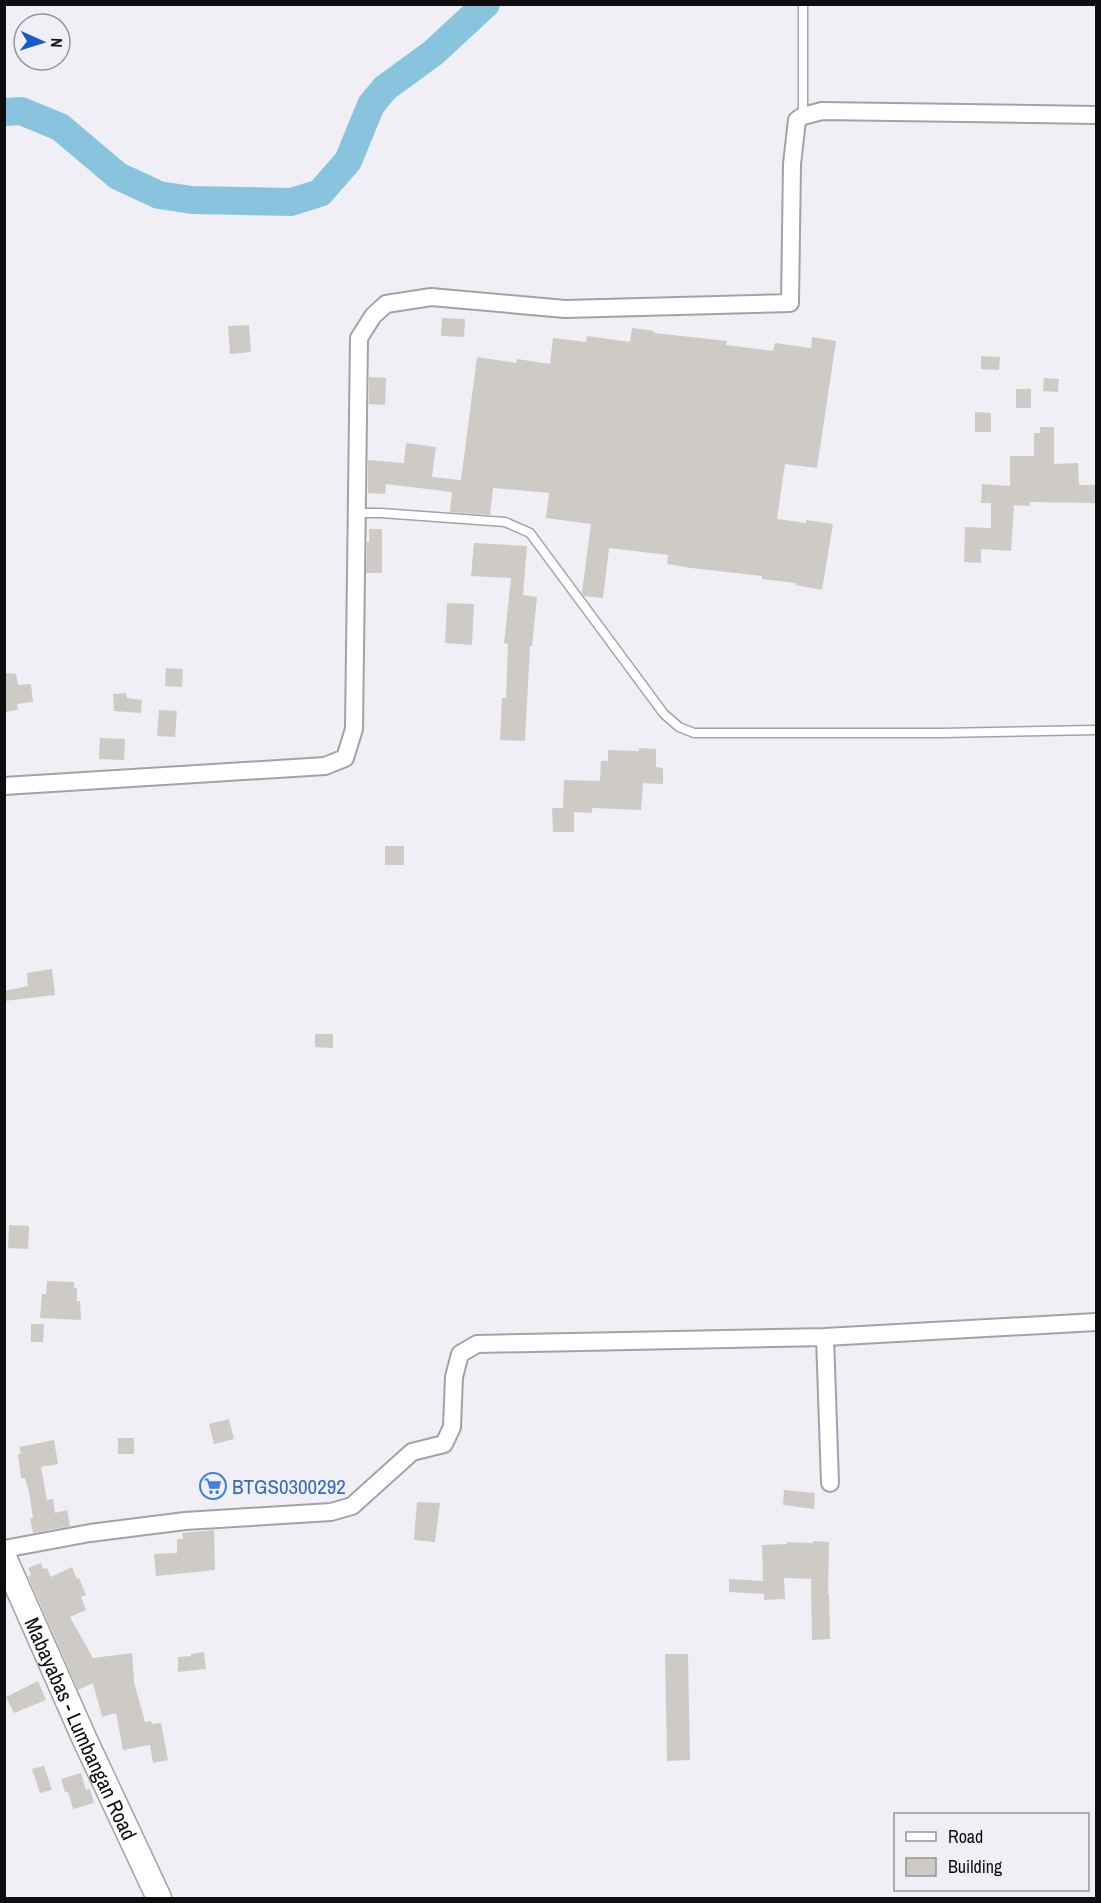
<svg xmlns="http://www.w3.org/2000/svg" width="1101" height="1903" viewBox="0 0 1101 1903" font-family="'Archivo Narrow',sans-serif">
  <rect width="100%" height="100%" fill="#efeff5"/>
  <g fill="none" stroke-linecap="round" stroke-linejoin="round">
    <path stroke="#89c4df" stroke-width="28" d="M 4,112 L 21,111 L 60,127 L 118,176 L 159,195 L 192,200 L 291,202 L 320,193 L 348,161 L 371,105 L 385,88 L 433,53 L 486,4"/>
  </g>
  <path fill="#cecbc6" d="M 442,318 L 465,319 L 464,337 L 441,336 Z
    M 249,325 L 251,352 L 230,354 L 228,326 Z
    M 632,328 L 654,331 L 654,333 L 727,341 L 726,345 L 773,351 L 775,343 L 811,348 L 812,337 L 836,341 L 817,468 L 785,464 L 777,519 L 806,523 L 806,520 L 833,524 L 822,590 L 796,585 L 796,583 L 762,579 L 762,576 L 691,568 L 667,564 L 668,555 L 609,548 L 603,598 L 584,596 L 582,592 L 591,524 L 546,518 L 549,493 L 493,488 L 490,515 L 450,512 L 452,492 L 386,484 L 385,494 L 368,493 L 368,460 L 404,463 L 406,443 L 436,447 L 432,477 L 461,480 L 477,357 L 516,363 L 517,359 L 550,364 L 553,338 L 586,342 L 587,336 L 630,342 Z
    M 981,356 L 1000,357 L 999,370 L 981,369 Z
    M 369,377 L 386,378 L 385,405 L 369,404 Z
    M 1044,378 L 1059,379 L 1058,392 L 1043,391 Z
    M 1016,389 L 1031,389 L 1031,408 L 1016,408 Z
    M 975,412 L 991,413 L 991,432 L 975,432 Z
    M 1040,427 L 1054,427 L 1054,464 L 1078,463 L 1079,485 L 1096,485 L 1096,503 L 1030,502 L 1030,506 L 1014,505 L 1011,551 L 981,549 L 981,563 L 964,562 L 965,527 L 991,528 L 991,503 L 981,503 L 982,484 L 1010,486 L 1010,456 L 1034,456 L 1034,433 L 1040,433 Z
    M 369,529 L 382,529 L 382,573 L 366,573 L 367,542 L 369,542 Z
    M 474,543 L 527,546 L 523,595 L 537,597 L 532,646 L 530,646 L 525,741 L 500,740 L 502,698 L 506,698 L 508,644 L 504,643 L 511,578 L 471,576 Z
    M 447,603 L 474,604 L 472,645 L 445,643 Z
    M 166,668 L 183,669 L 182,687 L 165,686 Z
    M 4,673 L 16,674 L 18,685 L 31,684 L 33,702 L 17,704 L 18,710 L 4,712 Z
    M 126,693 L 127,698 L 142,700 L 141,713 L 114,711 L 113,694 Z
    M 159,710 L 177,711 L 175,737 L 157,736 Z
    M 100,738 L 125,739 L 124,760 L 99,759 Z
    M 639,748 L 656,749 L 656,767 L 663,768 L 663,784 L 643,783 L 641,810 L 592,808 L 592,813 L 574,812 L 574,832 L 553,832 L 552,808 L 563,808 L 564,780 L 600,781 L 601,761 L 608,761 L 608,750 L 639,751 Z
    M 385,846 L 404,846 L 404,865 L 385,865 Z
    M 52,969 L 55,995 L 4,1001 L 4,991 L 28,986 L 27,973 Z
    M 315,1034 L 333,1034 L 333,1048 L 315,1047 Z
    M 9,1225 L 29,1226 L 28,1249 L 8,1248 Z
    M 47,1281 L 74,1282 L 74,1288 L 77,1288 L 77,1301 L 80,1301 L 81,1320 L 40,1318 L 42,1294 L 46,1294 Z
    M 31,1324 L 44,1324 L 43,1342 L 31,1342 Z
    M 229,1419 L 234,1439 L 214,1444 L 209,1424 Z
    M 118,1438 L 134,1438 L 134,1454 L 118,1454 Z
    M 54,1440 L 58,1464 L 41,1467 L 47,1500 L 53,1499 L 55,1513 L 67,1510 L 70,1526 L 33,1533 L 30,1518 L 33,1518 L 29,1492 L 25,1478 L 21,1478 L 18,1454 L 21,1454 L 19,1447 Z
    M 784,1490 L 815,1493 L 814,1509 L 783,1505 Z
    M 417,1502 L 440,1503 L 435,1542 L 414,1540 Z
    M 214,1530 L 215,1570 L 156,1576 L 154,1554 L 177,1553 L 177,1539 L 183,1539 L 182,1533 Z
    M 813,1541 L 829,1542 L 828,1594 L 829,1594 L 830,1639 L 812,1640 L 811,1579 L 784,1578 L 785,1599 L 764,1600 L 764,1594 L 729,1592 L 729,1579 L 763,1581 L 762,1545 L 787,1544 L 787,1542 L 813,1543 Z
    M 41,1563 L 43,1569 L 47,1568 L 51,1577 L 72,1567 L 77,1579 L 79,1578 L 86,1595 L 81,1597 L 86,1610 L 70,1617 L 93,1658 L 132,1653 L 134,1682 L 145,1722 L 151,1721 L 152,1724 L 161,1723 L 168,1760 L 153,1763 L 150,1745 L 123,1750 L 116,1713 L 102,1717 L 93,1683 L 78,1690 L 28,1576 L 31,1575 L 28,1568 Z
    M 204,1652 L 206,1669 L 178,1672 L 178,1657 L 191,1656 L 191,1654 Z
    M 665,1654 L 688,1654 L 690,1760 L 667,1761 Z
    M 38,1681 L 46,1700 L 14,1713 L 6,1697 Z
    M 44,1766 L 52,1790 L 40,1793 L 32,1769 Z
    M 81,1773 L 86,1790 L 90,1789 L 94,1803 L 73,1809 L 68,1792 L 65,1792 L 61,1779 Z"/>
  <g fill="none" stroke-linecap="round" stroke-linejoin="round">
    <defs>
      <path id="lane" d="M 803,4 L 803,116
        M 357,513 L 381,513 L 505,522 L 530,533 L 664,714 L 679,727 L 694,733 L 942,733 L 1096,730"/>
      <path id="street" d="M 4,786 L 325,766 L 345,758 L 354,729 L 359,338 L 373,316 L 386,304 L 431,297 L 565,309 L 790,303 L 792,164 L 797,120 L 803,116 L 822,111 L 1096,115
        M 825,1337 L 830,1483
        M 4,1549 L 90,1533 L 185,1521 L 331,1512 L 352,1506 L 412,1452 L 444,1444 L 452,1427 L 454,1377 L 460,1354 L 477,1344 L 825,1337 L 1096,1322"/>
      <g id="secondary">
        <path id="s1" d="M 4,1557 L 85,1740 L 159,1898"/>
      </g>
    </defs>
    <use href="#lane" stroke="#a2a2a8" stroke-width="11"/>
    <use href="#street" stroke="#a2a2a8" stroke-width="20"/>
    <use href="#secondary" stroke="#a2a2a8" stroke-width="27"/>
    <use href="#lane" stroke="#fff" stroke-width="8"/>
    <use href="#street" stroke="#fff" stroke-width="16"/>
    <use href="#secondary" stroke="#fff" stroke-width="24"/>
  </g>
  <defs>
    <symbol id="supermarket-ring" viewBox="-11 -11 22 22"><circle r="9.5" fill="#efeff5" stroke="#3f7fe0" stroke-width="1.5"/><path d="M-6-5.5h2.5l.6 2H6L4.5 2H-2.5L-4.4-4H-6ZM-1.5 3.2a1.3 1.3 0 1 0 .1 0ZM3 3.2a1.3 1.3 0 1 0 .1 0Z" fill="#3f7fe0"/></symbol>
  </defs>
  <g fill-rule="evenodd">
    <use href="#supermarket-ring" x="198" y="1471" width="30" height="30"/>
  </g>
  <g text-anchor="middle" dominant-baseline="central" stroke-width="6" stroke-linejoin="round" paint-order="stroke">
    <g font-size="21" fill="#366cbe" stroke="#efeff5" text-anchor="start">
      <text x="232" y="1486">BTGS0300292</text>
    </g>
    <g font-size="21" fill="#0e0e10" stroke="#efeff5">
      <text stroke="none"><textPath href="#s1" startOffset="188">Mabayabas - Lumbangan Road</textPath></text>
    </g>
  </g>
  <rect width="1101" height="1903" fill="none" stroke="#0e0e10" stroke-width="12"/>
  <rect x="894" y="1813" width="195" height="78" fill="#efeff5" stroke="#959599" stroke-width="1.5"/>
  <rect x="906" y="1832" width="30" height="9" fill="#ffffff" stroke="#959599" stroke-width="1.5"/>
  <text x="948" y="1843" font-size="18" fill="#0e0e10">Road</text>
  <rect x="906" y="1858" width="30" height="18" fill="#cecbc6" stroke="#959599" stroke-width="1.5"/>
  <text x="948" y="1873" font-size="18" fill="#0e0e10">Building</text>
  <g transform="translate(42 42) rotate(93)"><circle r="28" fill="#efeff5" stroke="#959599" stroke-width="1.5"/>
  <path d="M0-4.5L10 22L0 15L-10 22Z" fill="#1a5cc7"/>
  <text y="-9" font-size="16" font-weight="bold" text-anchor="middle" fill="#0e0e10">N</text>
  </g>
</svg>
